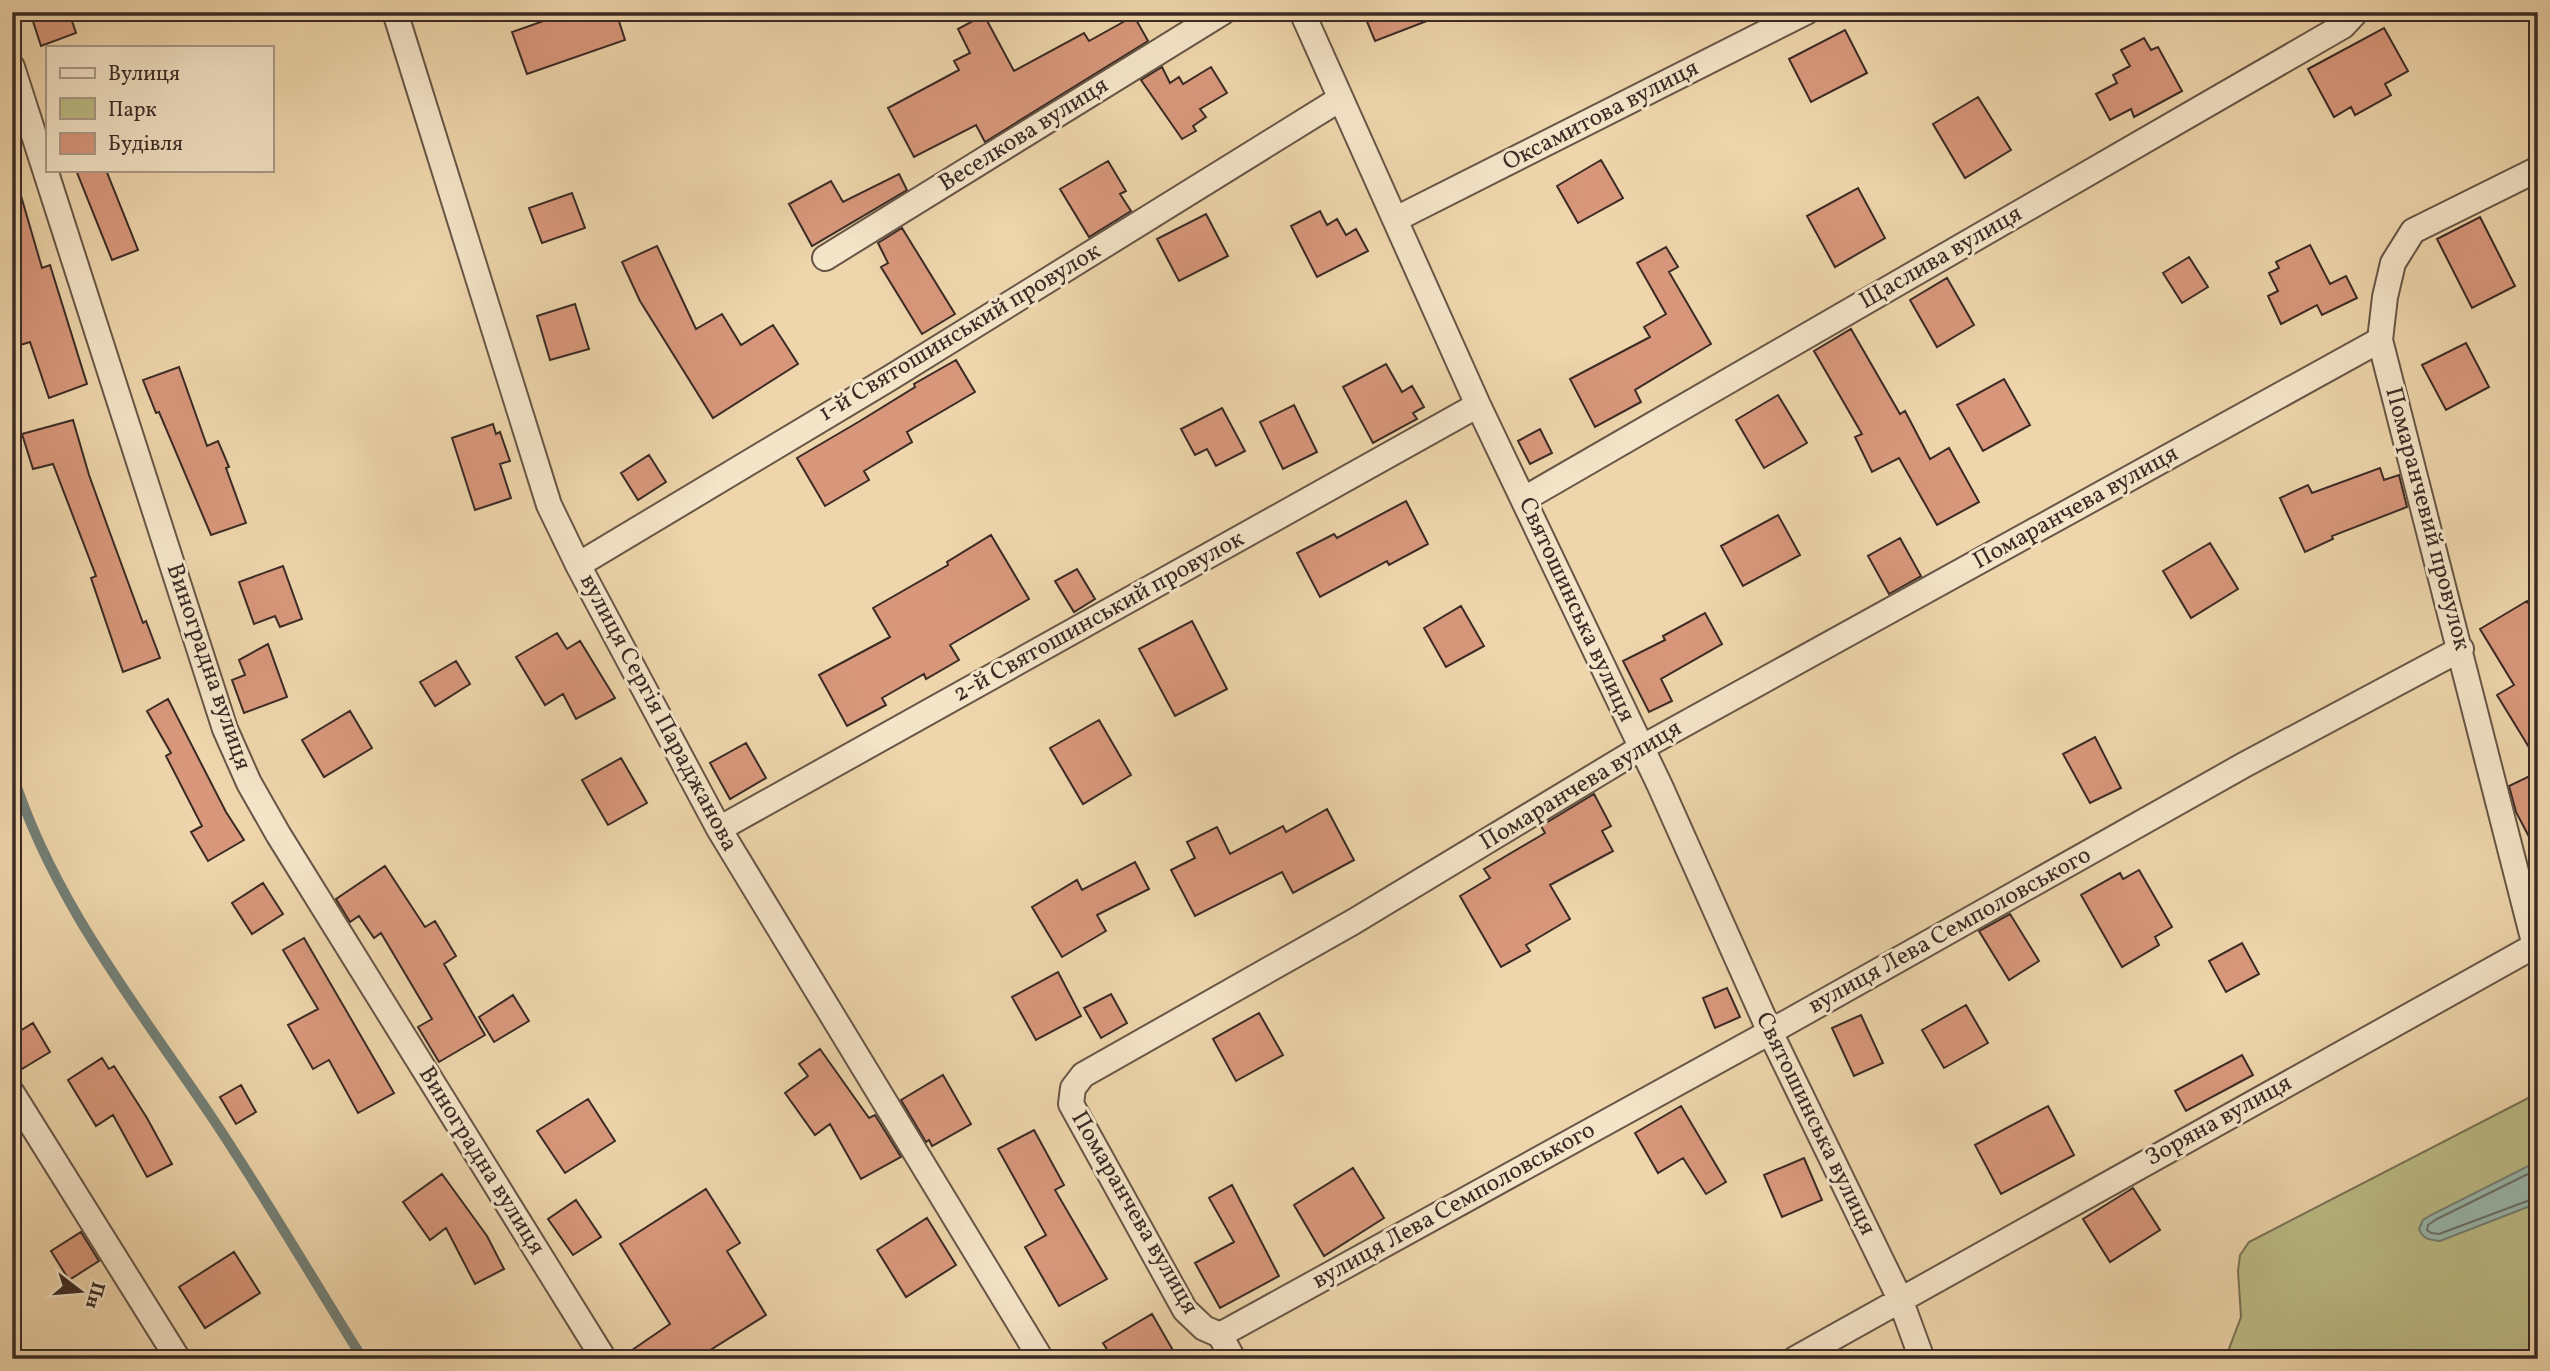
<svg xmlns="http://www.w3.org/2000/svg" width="2550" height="1371" viewBox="0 0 2550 1371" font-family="Vollkorn,serif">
  <rect width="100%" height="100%" fill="#eed5ab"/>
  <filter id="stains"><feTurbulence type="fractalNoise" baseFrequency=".00286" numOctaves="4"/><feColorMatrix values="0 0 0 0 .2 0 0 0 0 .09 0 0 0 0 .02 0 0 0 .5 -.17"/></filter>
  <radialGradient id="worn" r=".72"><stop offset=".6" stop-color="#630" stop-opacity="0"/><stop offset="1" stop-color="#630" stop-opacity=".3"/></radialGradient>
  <path fill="#bcbc86" stroke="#7b7456" stroke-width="2" d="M 2538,1093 L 2538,1359 L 2222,1359 L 2227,1354 L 2241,1317 L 2238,1271 L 2240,1255 L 2249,1242 Z"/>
  <path fill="#99b8ad" stroke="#738077" stroke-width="2" d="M 2538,1161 L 2538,1203 L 2440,1241 C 2429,1240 2423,1239 2419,1229 L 2423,1220 L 2431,1215 Z"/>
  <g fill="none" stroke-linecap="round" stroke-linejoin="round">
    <path stroke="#6a7269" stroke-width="2" d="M 2538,1169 L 2435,1220 L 2428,1225 L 2427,1230 L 2431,1233 L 2439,1234 L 2538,1197"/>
    <path stroke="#738077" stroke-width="10" d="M 12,772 C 52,900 137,1006 211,1116 C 264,1195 312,1278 363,1359"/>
  </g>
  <path fill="#d8977b" stroke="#3a2b25" stroke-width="2" d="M 30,12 L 69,12 L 76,33 L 41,46 Z
    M 569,12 L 616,12 L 625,40 L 527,74 L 512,32 Z
    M 1363,12 L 1445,12 L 1445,14 L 1375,41 Z
    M 984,15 L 1014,71 L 1084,33 L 1089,41 L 1134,16 L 1148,41 L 985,142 L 976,125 L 914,157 L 888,108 L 959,70 L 954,61 L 970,53 L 958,29 Z
    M 2384,28 L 2408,71 L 2385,84 L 2391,95 L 2355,115 L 2351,107 L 2334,117 L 2308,69 Z
    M 1845,30 L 1867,73 L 1811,102 L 1789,59 Z
    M 2144,38 L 2151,50 L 2158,47 L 2182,91 L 2134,117 L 2131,109 L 2110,120 L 2096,94 L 2117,83 L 2113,75 L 2130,66 L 2121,50 Z
    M 1162,67 L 1170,83 L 1179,77 L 1183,84 L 1211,67 L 1227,93 L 1200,109 L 1206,117 L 1193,126 L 1196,131 L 1182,139 L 1141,80 Z
    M 1978,97 L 2011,150 L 1965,178 L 1933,124 Z
    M 1601,160 L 1623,198 L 1578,223 L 1557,186 Z
    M 1108,161 L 1126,191 L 1120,194 L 1131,211 L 1089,237 L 1060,189 Z
    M 76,170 L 106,170 L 138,250 L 112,260 Z
    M 899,174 L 907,190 L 812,246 L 789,204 L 831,181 L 843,202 Z
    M 1858,188 L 1885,238 L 1835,267 L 1807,216 Z
    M 19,189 L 42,268 L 50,265 L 87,384 L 49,398 L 30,342 L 17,346 L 12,333 L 12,190 Z
    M 572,193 L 585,228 L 542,243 L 529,208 Z
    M 1320,211 L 1327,225 L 1337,219 L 1346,235 L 1356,229 L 1368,251 L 1317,277 L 1291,226 Z
    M 1206,214 L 1228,256 L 1179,281 L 1157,239 Z
    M 2480,217 L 2515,286 L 2472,308 L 2437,239 Z
    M 902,228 L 955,314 L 922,334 L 881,267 L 888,263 L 878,243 Z
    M 2310,245 L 2330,284 L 2346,276 L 2357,298 L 2322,315 L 2317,305 L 2281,324 L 2268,296 L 2278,291 L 2269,273 L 2279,268 L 2276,262 Z
    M 657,246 L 696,329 L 722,314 L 741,345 L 773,325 L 798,364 L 713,418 L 640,301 L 622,262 Z
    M 1666,247 L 1678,267 L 1669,272 L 1711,344 L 1635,390 L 1641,402 L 1595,427 L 1570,379 L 1650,337 L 1644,327 L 1666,314 L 1637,263 Z
    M 2189,257 L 2208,287 L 2182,303 L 2163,273 Z
    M 1947,278 L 1974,325 L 1937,347 L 1910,300 Z
    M 575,304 L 589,349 L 550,360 L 537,316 Z
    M 1851,329 L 1900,414 L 1905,411 L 1930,459 L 1949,448 L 1979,502 L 1937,525 L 1899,458 L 1872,472 L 1855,437 L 1862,434 L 1814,351 Z
    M 2466,343 L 2489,387 L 2446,410 L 2422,365 Z
    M 956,360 L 975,392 L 907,432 L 912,442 L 864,471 L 869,480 L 825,506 L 797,458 L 860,421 L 915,387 L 914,384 Z
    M 1386,364 L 1402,392 L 1412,386 L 1424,407 L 1413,413 L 1417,419 L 1373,443 L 1343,387 Z
    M 179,367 L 207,446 L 218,441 L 229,467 L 226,468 L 246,523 L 211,535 L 159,412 L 156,413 L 143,380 Z
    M 2004,379 L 2030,425 L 1983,451 L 1957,405 Z
    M 1778,395 L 1807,443 L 1764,468 L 1736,420 Z
    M 1294,405 L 1317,452 L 1283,469 L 1260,422 Z
    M 1222,408 L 1245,451 L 1216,466 L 1207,449 L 1195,455 L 1181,429 Z
    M 73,420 L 89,475 L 110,533 L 143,623 L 146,621 L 160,658 L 123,672 L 91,578 L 96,576 L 53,464 L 33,469 L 22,434 Z
    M 493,424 L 496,434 L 500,432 L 510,461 L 500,464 L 511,498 L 475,510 L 452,438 Z
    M 1540,429 L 1552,453 L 1530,464 L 1518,441 Z
    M 649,455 L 666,482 L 638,500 L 621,473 Z
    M 2380,468 L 2384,480 L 2399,475 L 2407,507 L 2332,536 L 2333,539 L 2305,552 L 2280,498 L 2308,485 L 2312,493 Z
    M 1406,501 L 1428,544 L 1389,565 L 1387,561 L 1320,597 L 1297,553 L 1334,534 L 1337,538 Z
    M 1778,515 L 1800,555 L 1743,586 L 1721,546 Z
    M 991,535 L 1029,599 L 950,645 L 959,660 L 926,679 L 924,674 L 882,698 L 886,705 L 847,726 L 819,675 L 890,637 L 873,608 L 948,565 L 947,562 Z
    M 1900,538 L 1921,576 L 1889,594 L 1868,556 Z
    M 2210,543 L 2238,589 L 2191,618 L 2163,571 Z
    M 283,566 L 302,619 L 280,627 L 275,616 L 254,624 L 239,582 Z
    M 1077,569 L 1095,599 L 1074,612 L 1055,581 Z
    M 2527,601 L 2538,619 L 2538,762 L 2497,695 L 2514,685 L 2480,629 Z
    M 1461,606 L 1484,646 L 1446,667 L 1424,628 Z
    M 1705,613 L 1722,644 L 1661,679 L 1672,701 L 1649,712 L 1623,661 L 1665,640 L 1663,636 Z
    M 1192,621 L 1227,689 L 1175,716 L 1139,649 Z
    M 557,633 L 567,649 L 580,641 L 615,698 L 576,719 L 563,694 L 545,705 L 516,657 Z
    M 268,644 L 287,697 L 244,713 L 232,680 L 245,675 L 239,660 Z
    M 456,661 L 470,684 L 435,706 L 420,682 Z
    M 168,699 L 226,812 L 244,840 L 208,861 L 191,832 L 202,826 L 166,756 L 171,753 L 147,711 Z
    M 350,711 L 372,748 L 324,777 L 302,740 Z
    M 1099,720 L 1131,775 L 1083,804 L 1050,748 Z
    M 2095,737 L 2121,788 L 2090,803 L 2063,754 Z
    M 746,743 L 766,778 L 730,799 L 710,763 Z
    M 621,758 L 647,803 L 608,825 L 582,780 Z
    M 2538,772 L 2538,854 L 2516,812 L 2509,786 Z
    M 1594,794 L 1611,826 L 1602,831 L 1613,851 L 1550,885 L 1570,919 L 1526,945 L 1530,951 L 1501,967 L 1460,896 L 1490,878 L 1484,869 L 1545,833 L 1541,826 Z
    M 1327,809 L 1354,860 L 1293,893 L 1282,872 L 1195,916 L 1171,870 L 1195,858 L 1187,842 L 1217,827 L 1230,854 L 1283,826 L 1286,832 Z
    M 1135,862 L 1149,889 L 1097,915 L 1106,931 L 1062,957 L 1032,907 L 1077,880 L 1082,890 Z
    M 385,866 L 425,927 L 435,921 L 456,956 L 444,964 L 485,1035 L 439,1062 L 418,1027 L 432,1019 L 381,933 L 374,938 L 359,916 L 350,922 L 336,899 Z
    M 2139,870 L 2172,927 L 2155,937 L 2159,945 L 2122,967 L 2081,895 L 2120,873 L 2123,879 Z
    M 263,883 L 283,914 L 252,934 L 232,903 Z
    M 2010,914 L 2039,961 L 2009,980 L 1979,931 Z
    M 304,938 L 394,1093 L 358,1113 L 329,1060 L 313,1069 L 288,1025 L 318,1009 L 283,950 Z
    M 2242,943 L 2259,974 L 2226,992 L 2209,961 Z
    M 1058,972 L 1081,1016 L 1036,1040 L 1012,997 Z
    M 1727,988 L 1740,1017 L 1715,1028 L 1703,998 Z
    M 1111,994 L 1127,1023 L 1101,1038 L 1084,1008 Z
    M 513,995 L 529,1021 L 494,1042 L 479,1017 Z
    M 1966,1005 L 1988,1043 L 1944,1068 L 1922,1030 Z
    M 1259,1013 L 1283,1055 L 1236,1081 L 1213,1039 Z
    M 1861,1015 L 1883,1063 L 1854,1076 L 1832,1028 Z
    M 33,1023 L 50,1052 L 22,1069 L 12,1053 L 12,1036 Z
    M 820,1049 L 869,1118 L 875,1115 L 901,1157 L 861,1179 L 830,1124 L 815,1135 L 785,1093 L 808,1076 L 799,1064 Z
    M 2242,1055 L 2253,1075 L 2186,1111 L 2175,1091 Z
    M 102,1058 L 109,1069 L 114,1066 L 147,1118 L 172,1164 L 147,1177 L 113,1115 L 96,1126 L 68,1080 Z
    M 943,1075 L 971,1124 L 932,1146 L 929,1140 L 926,1142 L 901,1100 Z
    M 241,1085 L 256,1112 L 236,1124 L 220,1097 Z
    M 588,1099 L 615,1141 L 565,1173 L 537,1131 Z
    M 1681,1106 L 1726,1182 L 1706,1194 L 1683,1158 L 1658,1173 L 1635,1133 Z
    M 2048,1106 L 2074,1155 L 2001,1194 L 1975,1145 Z
    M 1034,1130 L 1064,1185 L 1055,1190 L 1107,1279 L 1059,1306 L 1025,1247 L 1046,1235 L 998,1149 Z
    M 1804,1158 L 1822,1200 L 1782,1217 L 1764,1175 Z
    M 1353,1168 L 1384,1218 L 1324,1256 L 1294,1205 Z
    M 442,1174 L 487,1236 L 504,1269 L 475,1284 L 446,1228 L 430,1240 L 403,1202 Z
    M 1232,1185 L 1279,1276 L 1220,1308 L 1195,1263 L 1234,1242 L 1209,1198 Z
    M 2133,1188 L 2160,1230 L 2110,1262 L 2083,1219 Z
    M 706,1189 L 740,1243 L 727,1251 L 766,1315 L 696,1359 L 619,1359 L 670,1324 L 620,1244 Z
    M 576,1200 L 601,1237 L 573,1255 L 548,1219 Z
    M 927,1218 L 956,1265 L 906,1297 L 877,1250 Z
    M 81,1232 L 99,1261 L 69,1280 L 51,1251 Z
    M 234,1252 L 260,1293 L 205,1328 L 179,1287 Z
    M 1152,1314 L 1178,1359 L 1113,1359 L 1103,1343 Z"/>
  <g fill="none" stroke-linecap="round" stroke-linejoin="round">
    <defs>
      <path id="street" d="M 395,12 L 549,505 L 578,565 L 719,829 L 1041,1359
        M 1302,12 L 1478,405 L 1660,786 L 1770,1032 L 1900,1299 L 1922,1359
        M 12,67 L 225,729 L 249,783 L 278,834 L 604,1359
        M 1396,219 L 1806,12
        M 825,258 L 1223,12
        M 1524,499 L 2343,26 L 2356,12
        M 578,565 L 890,378 L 1340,99
        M 719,829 L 1478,405
        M 2535,946 L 2380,340 L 2385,297 L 2393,263 L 2413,231 L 2538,169
        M 12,1093 L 178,1359
        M 1220,1335 L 1770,1032 L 2244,765 L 2461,649
        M 1233,1359 L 1220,1335 L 1204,1328 L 1185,1310 L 1071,1104 L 1073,1088 L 1083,1075 L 1353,922 L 1641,748 L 2380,340
        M 1795,1359 L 2538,944"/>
    </defs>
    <use href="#street" stroke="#675646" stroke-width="28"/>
    <use href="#street" stroke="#f4e4c8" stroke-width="24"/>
  </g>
  <g text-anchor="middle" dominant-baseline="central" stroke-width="6" stroke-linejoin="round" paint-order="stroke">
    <g font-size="24" fill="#3a2b25" stroke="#f4e4c8">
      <text transform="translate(1601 116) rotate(-27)">Оксамитова вулиця</text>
      <text transform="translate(1024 135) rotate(-32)">Веселкова вулиця</text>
      <text transform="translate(1941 258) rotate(-30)">Щаслива вулиця</text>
      <text transform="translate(960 333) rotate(-31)">1-й Святошинський провулок</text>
      <text transform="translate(2076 508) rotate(-29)">Помаранчева вулиця</text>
      <text transform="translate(2427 519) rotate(75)">Помаранчевий провулок</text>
      <text transform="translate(1576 610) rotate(65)">Святошинська вулиця</text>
      <text transform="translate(1099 617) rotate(-29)">2-й Святошинський провулок</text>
      <text transform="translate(208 667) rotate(71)">Виноградна вулиця</text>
      <text transform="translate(658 713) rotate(62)">вулиця Сергія Параджанова</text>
      <text transform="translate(1581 786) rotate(-31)">Помаранчева вулиця</text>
      <text transform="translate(1950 931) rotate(-29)">вулиця Лева Семполовського</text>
      <text transform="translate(2219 1121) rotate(-29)">Зоряна вулиця</text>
      <text transform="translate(1815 1124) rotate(64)">Святошинська вулиця</text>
      <text transform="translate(481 1161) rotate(58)">Виноградна вулиця</text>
      <text transform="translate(1454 1206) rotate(-29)">вулиця Лева Семполовського</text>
      <text transform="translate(1134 1213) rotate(60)">Помаранчева вулиця</text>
    </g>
  </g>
  <rect width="2550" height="1371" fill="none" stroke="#eed5ab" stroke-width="42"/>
  <rect x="14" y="14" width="2522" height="1343" fill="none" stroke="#3a2b25" stroke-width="3.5"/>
  <rect x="21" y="21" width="2508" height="1329" fill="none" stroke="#3a2b25" stroke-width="2"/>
  <rect x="46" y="46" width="228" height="126" fill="#f4e4c8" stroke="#aa9a87" stroke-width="2"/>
  <rect x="60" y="68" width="35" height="10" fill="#f4e4c8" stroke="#aa9a87" stroke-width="2"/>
  <text x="108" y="80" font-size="21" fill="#3a2b25">Вулиця</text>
  <rect x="60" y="98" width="35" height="21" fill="#bcbc86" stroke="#aa9a87" stroke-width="2"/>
  <text x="108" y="116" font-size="21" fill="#3a2b25">Парк</text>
  <rect x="60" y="133" width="35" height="21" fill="#d8977b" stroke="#aa9a87" stroke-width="2"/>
  <text x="108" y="150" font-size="21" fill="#3a2b25">Будівля</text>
  <g transform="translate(80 1291) rotate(106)" stroke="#f4e4c8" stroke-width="5" paint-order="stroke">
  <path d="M0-5L12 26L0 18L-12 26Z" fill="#3a2b25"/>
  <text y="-10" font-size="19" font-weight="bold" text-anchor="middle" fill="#3a2b25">Пн</text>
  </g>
  <rect width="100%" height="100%" filter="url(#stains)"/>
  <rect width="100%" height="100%" fill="url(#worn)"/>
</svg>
